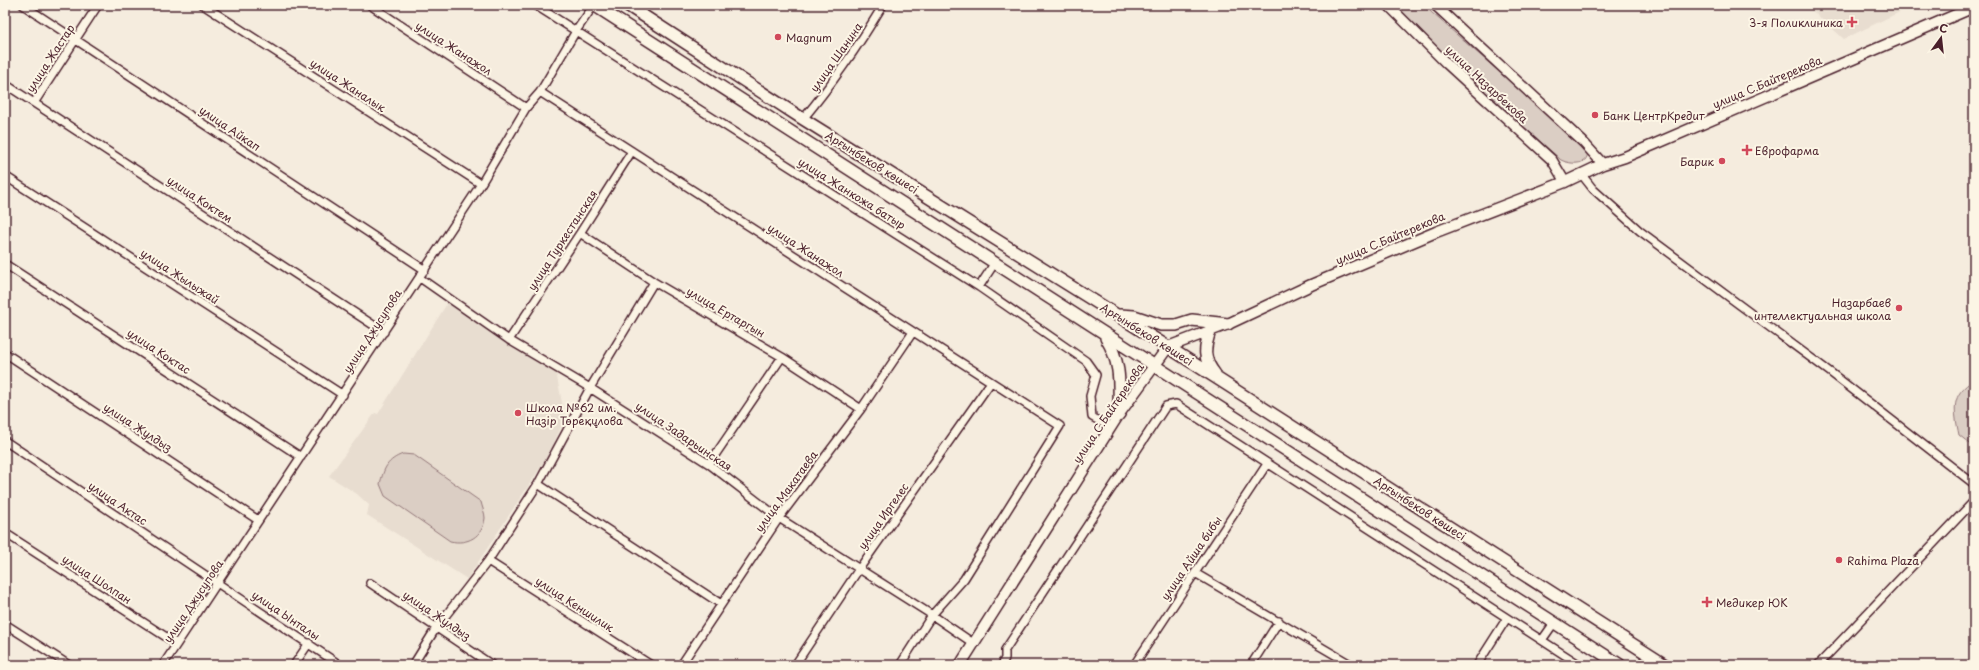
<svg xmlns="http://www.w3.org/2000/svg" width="1979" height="670" viewBox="0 0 1979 670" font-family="'Playpen Sans',sans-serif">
  <rect width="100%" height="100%" fill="#f5ecde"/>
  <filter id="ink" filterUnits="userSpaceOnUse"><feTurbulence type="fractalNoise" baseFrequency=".025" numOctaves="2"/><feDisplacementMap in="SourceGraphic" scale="8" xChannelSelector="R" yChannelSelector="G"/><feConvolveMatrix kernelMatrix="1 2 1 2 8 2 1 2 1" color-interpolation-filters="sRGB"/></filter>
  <g filter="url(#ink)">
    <!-- built -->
    <path fill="#e8ddd0" d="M1806,5h108l-70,34z
      M448,302l108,70 9,46 -17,38 -81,123 -100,-64 2,-10 -12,-11 -28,-18 46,-63 3,1z"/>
    <!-- green -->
    <path fill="#dbcec4" stroke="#927678" d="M1388,5h35l164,144c4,17 -16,16 -26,11z
      M1974,380v67l-15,-12c-5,-25 -9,-40 15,-55z
      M403,454l11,1 67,47c1,5 4,11 4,16 -2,19 -18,27 -35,23l-65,-45 -5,-12c4,-16 7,-24 23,-30z"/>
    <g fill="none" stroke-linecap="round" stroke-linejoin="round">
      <defs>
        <path id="minor" d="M23,5l402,265
          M203,5l278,179
          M370,5l156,103
          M535,5l444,282 107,74 10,14 -6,21 2,21 18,10
          M5,84l379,248
          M540,92l520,334 -96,153 -32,36 -32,50
          M34,103l64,-98
          M803,119c30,-36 56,-74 80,-114
          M1582,175l11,14 47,42 190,141 144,112
          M5,176l338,219
          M580,233l74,49 128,75 79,52
          M5,264l296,193
          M420,278l89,62 81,48 119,76 70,54 153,97 41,28
          M979,287l15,-23
          M509,340l71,-107 52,-82
          M5,353l253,167
          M5,441l335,224
          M709,464l73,-107
          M538,484l183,120
          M5,533l172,111
          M488,561l163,104
          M1195,573l157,92
          M370,583l122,82
          M5,624l64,41
          M1542,640l12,-17
          M163,665l318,-481 45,-76 14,-16 36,-61 18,-26
          M294,665l15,-22
          M413,665l23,-37 52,-67 50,-77 52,-96 64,-106
          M681,665l98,-147 82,-109 52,-77
          M795,665l64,-96 132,-187
          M1002,665l3,-7v-8l161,-244 10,-2 404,261
          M1134,665l133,-201
          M1251,665l28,-44
          M1477,665l30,-47
          M1818,665l156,-164"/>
        <path id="tertiary" d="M1388,5l58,58 106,97 13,22
          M1435,5l148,137 20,22"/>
        <path id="secondary" d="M960,665l159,-251 49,-67 60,-23 83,-39 125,-53 129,-50 38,-18 22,-7 349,-150"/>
        <path id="primary" d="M594,5l1026,660
          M627,5l176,114 365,228 497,318
          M1120,315l14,1 27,9h15l16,-5 36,4
          M1210,331c-6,18 -7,28 5,43
          M1106,338c16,26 13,47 13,76"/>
      </defs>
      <!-- minor casing -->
      <use href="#minor" stroke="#4a1f2b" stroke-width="10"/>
      <!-- tertiary casing -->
      <use href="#tertiary" stroke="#4a1f2b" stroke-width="12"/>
      <!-- secondary casing -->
      <use href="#secondary" stroke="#4a1f2b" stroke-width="13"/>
      <!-- primary casing -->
      <use href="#primary" stroke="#4a1f2b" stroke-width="14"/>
      <!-- minor -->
      <use href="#minor" stroke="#fcf5e5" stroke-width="7"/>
      <!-- tertiary -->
      <use href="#tertiary" stroke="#fcf5e5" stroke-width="9"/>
      <!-- secondary -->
      <use href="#secondary" stroke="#fcf5e5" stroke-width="10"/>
      <!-- primary -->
      <use href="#primary" stroke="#fcf5e5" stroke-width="11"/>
    </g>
  </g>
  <!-- markers -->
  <g fill="#d1495b" stroke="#fcf5e5" stroke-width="1.5">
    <path d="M1850 16h4v4h4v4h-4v4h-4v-4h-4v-4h4z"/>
    <circle cx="778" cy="37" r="4"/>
    <circle cx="1595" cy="115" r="4"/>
    <path d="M1745 144h4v4h4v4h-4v4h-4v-4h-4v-4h4z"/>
    <circle cx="1722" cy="161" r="4"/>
    <circle cx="1899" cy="308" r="4"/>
    <circle cx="518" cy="413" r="4"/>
    <circle cx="1839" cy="560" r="4"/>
    <path d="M1705 596h4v4h4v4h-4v4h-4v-4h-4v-4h4z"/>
  </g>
  <g text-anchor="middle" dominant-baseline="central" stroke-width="4" stroke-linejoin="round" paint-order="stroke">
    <!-- poi labels -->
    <g font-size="11" fill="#4a1f2b" stroke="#fcf5e5" text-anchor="start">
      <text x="1843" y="22" text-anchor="end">3-я Поликлиника</text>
      <text x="786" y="37">Magnum</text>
      <text x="1603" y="115">Банк ЦентрКредит</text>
      <text x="1755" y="150">Еврофарма</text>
      <text x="1714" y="161" text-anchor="end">Барик</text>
      <text x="1891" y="302" text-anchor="end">Назарбаев<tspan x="1891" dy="13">интеллектуальная школа</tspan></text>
      <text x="526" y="407">Школа №62 им.<tspan x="526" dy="13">Назір Төреқұлова</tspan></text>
      <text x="1847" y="560">Rahima Plaza</text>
      <text x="1716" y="602">Медикер ЮK</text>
    </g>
    <!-- street labels -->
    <g font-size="11" fill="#4a1f2b" stroke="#fcf5e5">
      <text transform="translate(454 48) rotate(33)">улица Жанажол</text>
      <text transform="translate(836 57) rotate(-55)">улица Шанина</text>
      <text transform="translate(50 58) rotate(-57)">улица Жастар</text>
      <text transform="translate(1767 82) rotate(-23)">улица С.Байтерекова</text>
      <text transform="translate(1487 84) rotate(43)">улица Назарбекова</text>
      <text transform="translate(348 85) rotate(33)">улица Жаналык</text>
      <text transform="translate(230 128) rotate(34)">улица Айкап</text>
      <text transform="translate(872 162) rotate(32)">Арғынбеков көшесі</text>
      <text transform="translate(852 193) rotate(32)">улица Жанкожа батыр</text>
      <text transform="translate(200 199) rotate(33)">улица Коктем</text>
      <text transform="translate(1390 238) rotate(-23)">улица С.Байтерекова</text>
      <text transform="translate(562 240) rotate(-57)">улица Туркестанская</text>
      <text transform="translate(806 250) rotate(33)">улица Жанажол</text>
      <text transform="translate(180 276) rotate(33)">улица Жылыжай</text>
      <text transform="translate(726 312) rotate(30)">улица Ертаргын</text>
      <text transform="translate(372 331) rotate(-57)">улица Джусупова</text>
      <text transform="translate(1147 334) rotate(32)">Арғынбеков көшесі</text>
      <text transform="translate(159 351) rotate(33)">улица Коктас</text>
      <text transform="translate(1108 413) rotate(-56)">улица С.Байтерекова</text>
      <text transform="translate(138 427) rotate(33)">улица Жулдыз</text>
      <text transform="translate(684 436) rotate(34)">улица Задарьинская</text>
      <text transform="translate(786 491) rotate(-54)">улица Макатаева</text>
      <text transform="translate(118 503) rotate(34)">улица Актас</text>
      <text transform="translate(1420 508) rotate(33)">Арғынбеков көшесі</text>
      <text transform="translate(883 516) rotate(-55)">улица Иргелес</text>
      <text transform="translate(1191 558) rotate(-56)">улица Айша бибы</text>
      <text transform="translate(97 579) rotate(33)">улица Шолпан</text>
      <text transform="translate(193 601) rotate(-56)">улица Джусупова</text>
      <text transform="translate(575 604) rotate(33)">улица Кеншилик</text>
      <text transform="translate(286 615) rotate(34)">улица Ынталы</text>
      <text transform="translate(437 615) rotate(34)">улица Жулдыз</text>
    </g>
  </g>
  <!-- margin -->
  <rect width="1979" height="670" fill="none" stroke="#fcf5e5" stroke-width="20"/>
  <rect x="10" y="10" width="1959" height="650" fill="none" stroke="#4a1f2b" stroke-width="1.5" filter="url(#ink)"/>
  <!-- north arrow -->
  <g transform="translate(1941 38) rotate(15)" stroke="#fcf5e5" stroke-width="3" paint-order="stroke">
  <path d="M0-3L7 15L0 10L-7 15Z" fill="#4a1f2b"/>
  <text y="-6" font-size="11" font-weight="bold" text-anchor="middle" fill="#4a1f2b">С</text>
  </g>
</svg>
